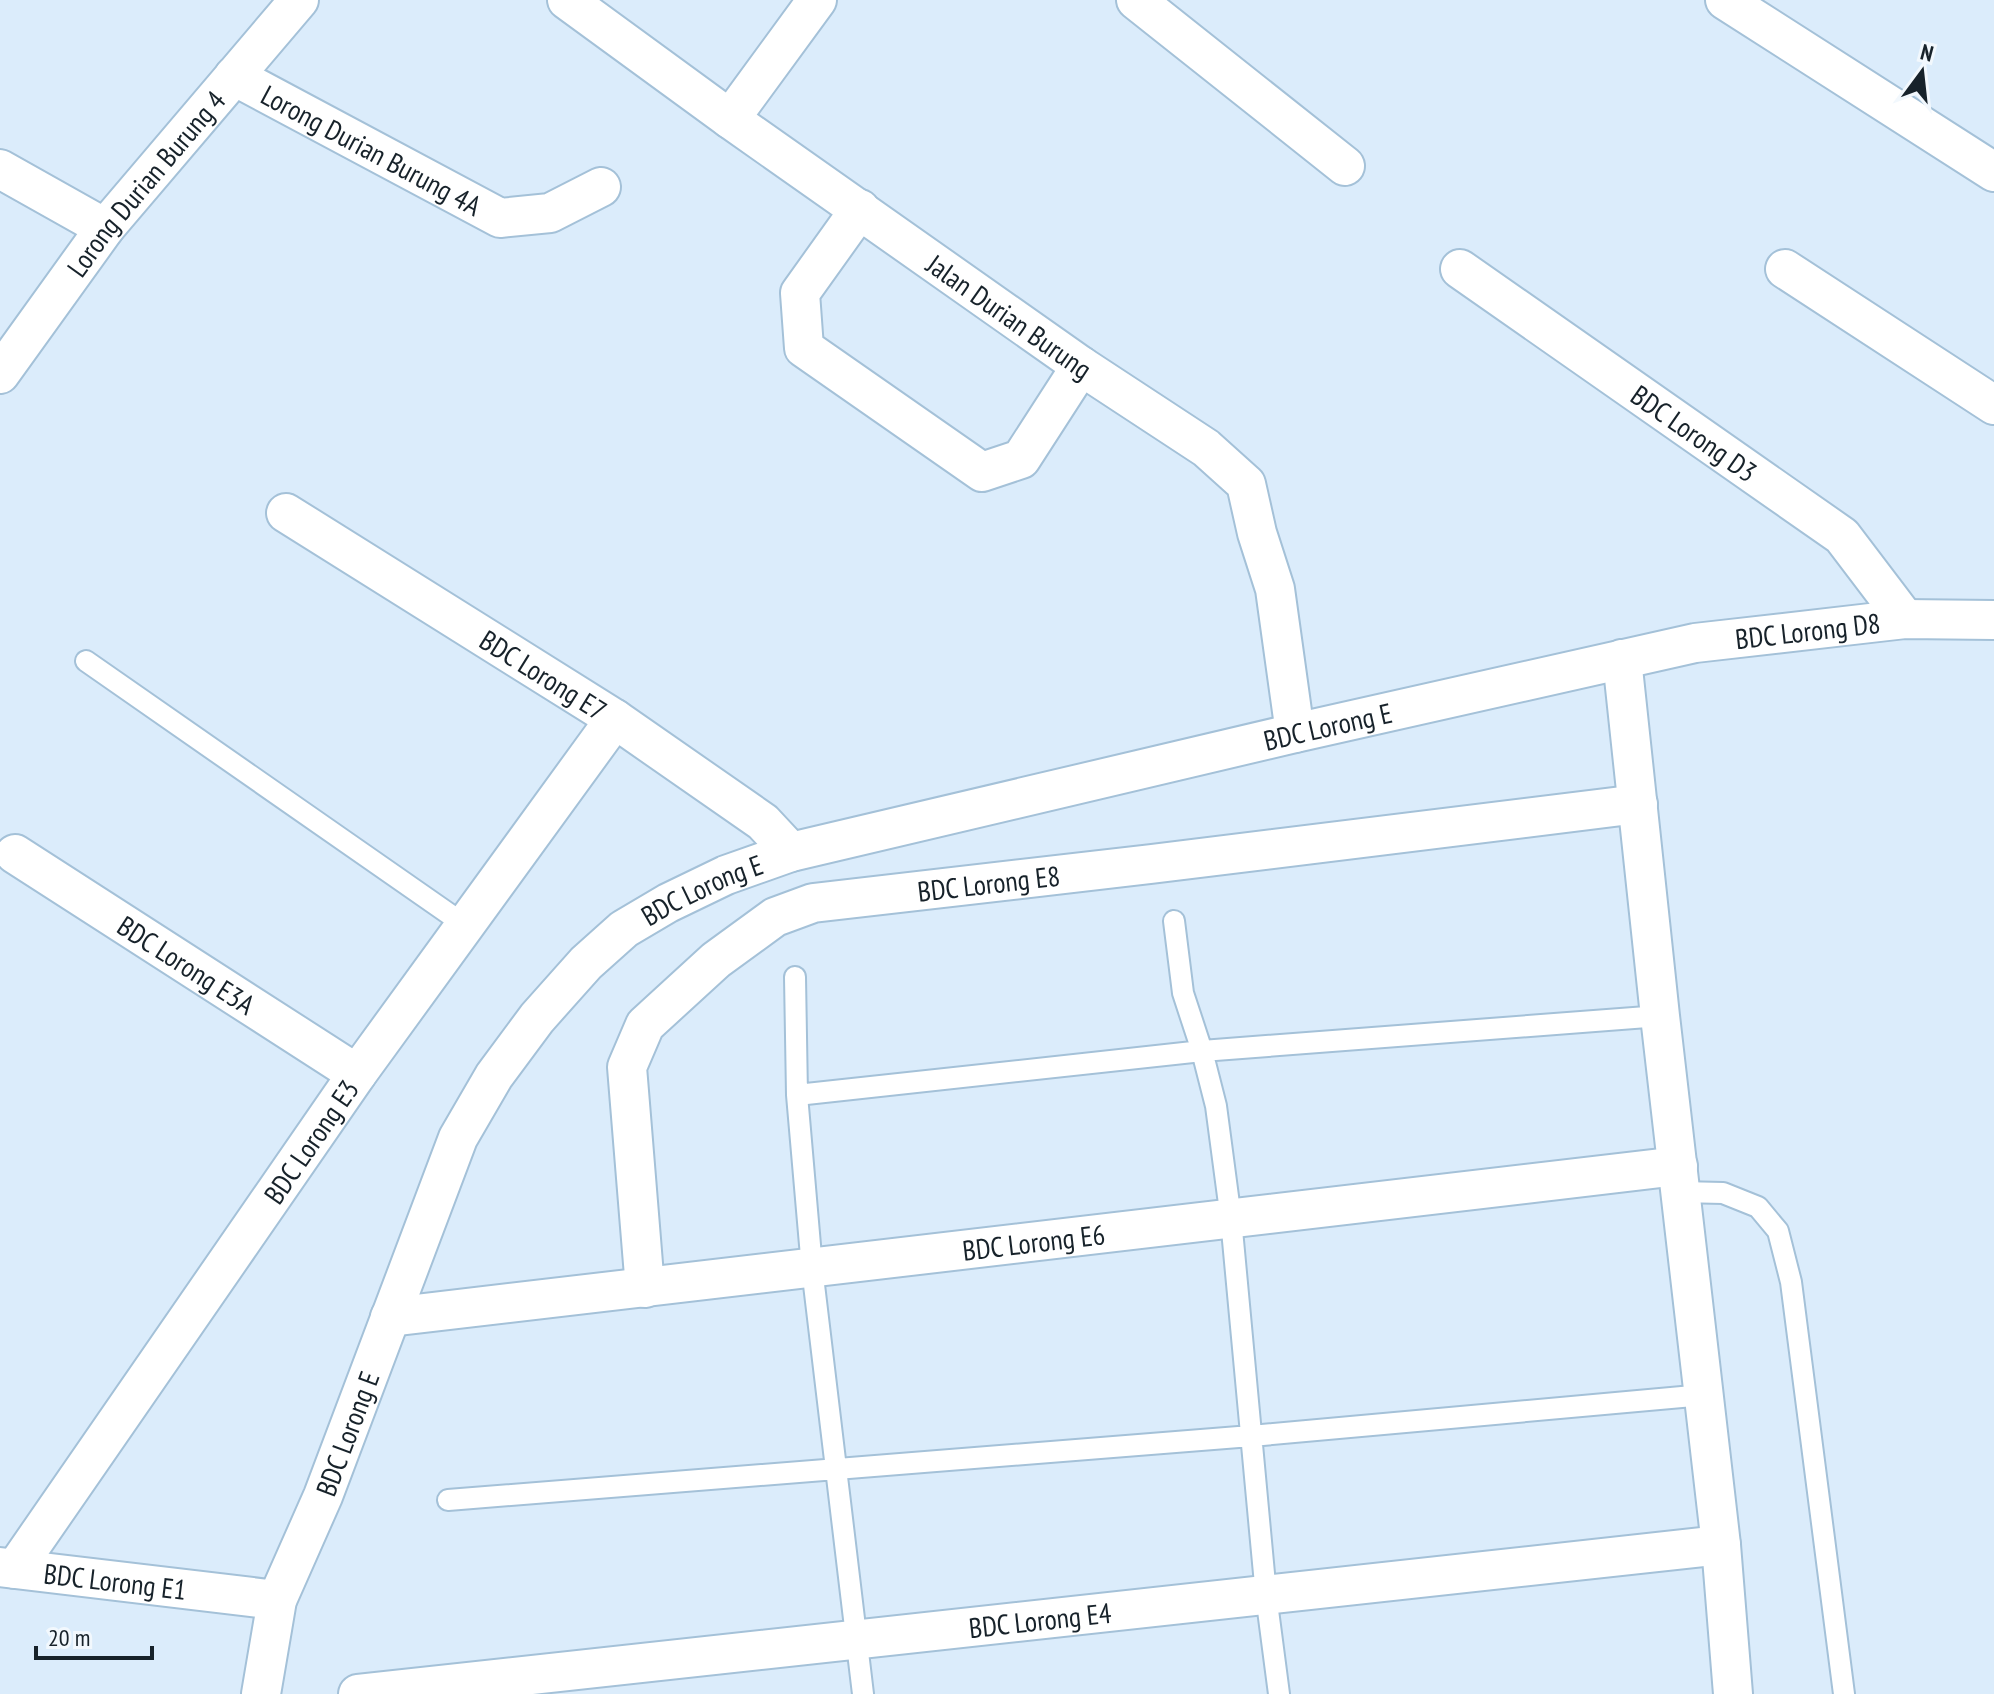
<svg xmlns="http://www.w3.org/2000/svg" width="1994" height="1694" viewBox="0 0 1994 1694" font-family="'PT Sans Narrow',sans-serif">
  <rect width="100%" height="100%" fill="#dbecfb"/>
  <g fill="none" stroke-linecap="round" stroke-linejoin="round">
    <defs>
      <path id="service" d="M86,661l379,264
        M1174,921l9,72 19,58 14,55 15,113 35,376 13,99
        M795,977l2,118 15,173 51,426
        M797,1095l405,-44 458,-35
        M1680,1192l43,1 35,14 20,24 13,51 53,412
        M448,1500l803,-64 453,-41"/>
      <g id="minor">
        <path id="s1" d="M567,0l163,119 351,247 125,82 40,36 11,49 18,56 20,144"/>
        <path d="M1136,0l209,166"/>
        <path d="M1725,0l269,172"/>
        <path id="s2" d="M234,76l266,142 50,-5 51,-26"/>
        <path d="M730,119l87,-119"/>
        <path d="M0,169l105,59"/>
        <path d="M860,209l-60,84 4,55 178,124 39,-13 60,-93"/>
        <path id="s3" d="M1460,269l382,267 63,83"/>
        <path d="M1785,269l209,136"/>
        <path id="s4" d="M0,374l105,-146 194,-228"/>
        <path id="s5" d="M286,513l329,206 148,103 28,30"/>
        <path d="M1622,659l38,357 61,529 12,149"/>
        <path id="s6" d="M15,854l342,220"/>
        <path id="s7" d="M645,1288l-18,-221 18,-42 71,-65 59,-43 38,-14 338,-39 487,-60"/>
        <path id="s8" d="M390,1317l1288,-151"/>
        <path id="s9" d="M0,1567l277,33"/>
        <path id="s10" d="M15,1569l342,-495 258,-355"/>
        <path id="s11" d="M261,1694l16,-94 46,-104 135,-358 36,-62 43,-58 49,-55 38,-34 44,-26 58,-28 65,-23 504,-119 400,-90 210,-24 89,1"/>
        <path id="s12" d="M358,1694l1363,-149"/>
      </g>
    </defs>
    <!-- service casing -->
    <use href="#service" stroke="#a4c1d8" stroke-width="24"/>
    <!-- minor casing -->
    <use href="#minor" stroke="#a4c1d8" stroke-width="42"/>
    <!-- service -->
    <use href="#service" stroke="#fff" stroke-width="20"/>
    <!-- minor -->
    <use href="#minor" stroke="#fff" stroke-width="38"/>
  </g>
  <g text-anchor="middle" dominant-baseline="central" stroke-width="8" stroke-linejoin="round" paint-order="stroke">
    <!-- street labels -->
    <g font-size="28" fill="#17222a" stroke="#f2f8fd">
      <text stroke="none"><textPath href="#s2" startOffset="156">Lorong Durian Burung 4A</textPath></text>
      <text stroke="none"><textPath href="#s4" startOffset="240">Lorong Durian Burung 4</textPath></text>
      <text stroke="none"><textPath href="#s1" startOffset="544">Jalan Durian Burung</textPath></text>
      <text stroke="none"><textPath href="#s3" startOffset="286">BDC Lorong D3</textPath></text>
      <text stroke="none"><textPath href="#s11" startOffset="2086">BDC Lorong D8</textPath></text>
      <text stroke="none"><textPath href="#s5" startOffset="304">BDC Lorong E7</textPath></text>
      <text stroke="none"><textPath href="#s11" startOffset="1596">BDC Lorong E</textPath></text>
      <text stroke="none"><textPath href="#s7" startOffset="654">BDC Lorong E8</textPath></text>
      <text stroke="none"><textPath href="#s11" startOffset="948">BDC Lorong E</textPath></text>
      <text stroke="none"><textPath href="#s6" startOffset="204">BDC Lorong E3A</textPath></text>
      <text stroke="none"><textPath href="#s10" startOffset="520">BDC Lorong E3</textPath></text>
      <text stroke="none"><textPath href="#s8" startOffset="648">BDC Lorong E6</textPath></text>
      <text stroke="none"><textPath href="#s11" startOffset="276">BDC Lorong E</textPath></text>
      <text stroke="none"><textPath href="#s9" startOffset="116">BDC Lorong E1</textPath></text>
      <text stroke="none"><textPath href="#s12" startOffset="686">BDC Lorong E4</textPath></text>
    </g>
  </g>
  <!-- north arrow -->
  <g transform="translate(1922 72) rotate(15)" stroke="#f2f8fd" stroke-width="6" paint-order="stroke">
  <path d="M0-6L14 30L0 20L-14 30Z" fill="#17222a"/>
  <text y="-12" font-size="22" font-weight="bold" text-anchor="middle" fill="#17222a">N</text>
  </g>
  <!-- scale -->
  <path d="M36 1646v12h116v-12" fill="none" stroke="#17222a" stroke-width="4"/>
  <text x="48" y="1646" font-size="24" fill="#17222a" stroke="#f2f8fd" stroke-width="6" paint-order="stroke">20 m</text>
</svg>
